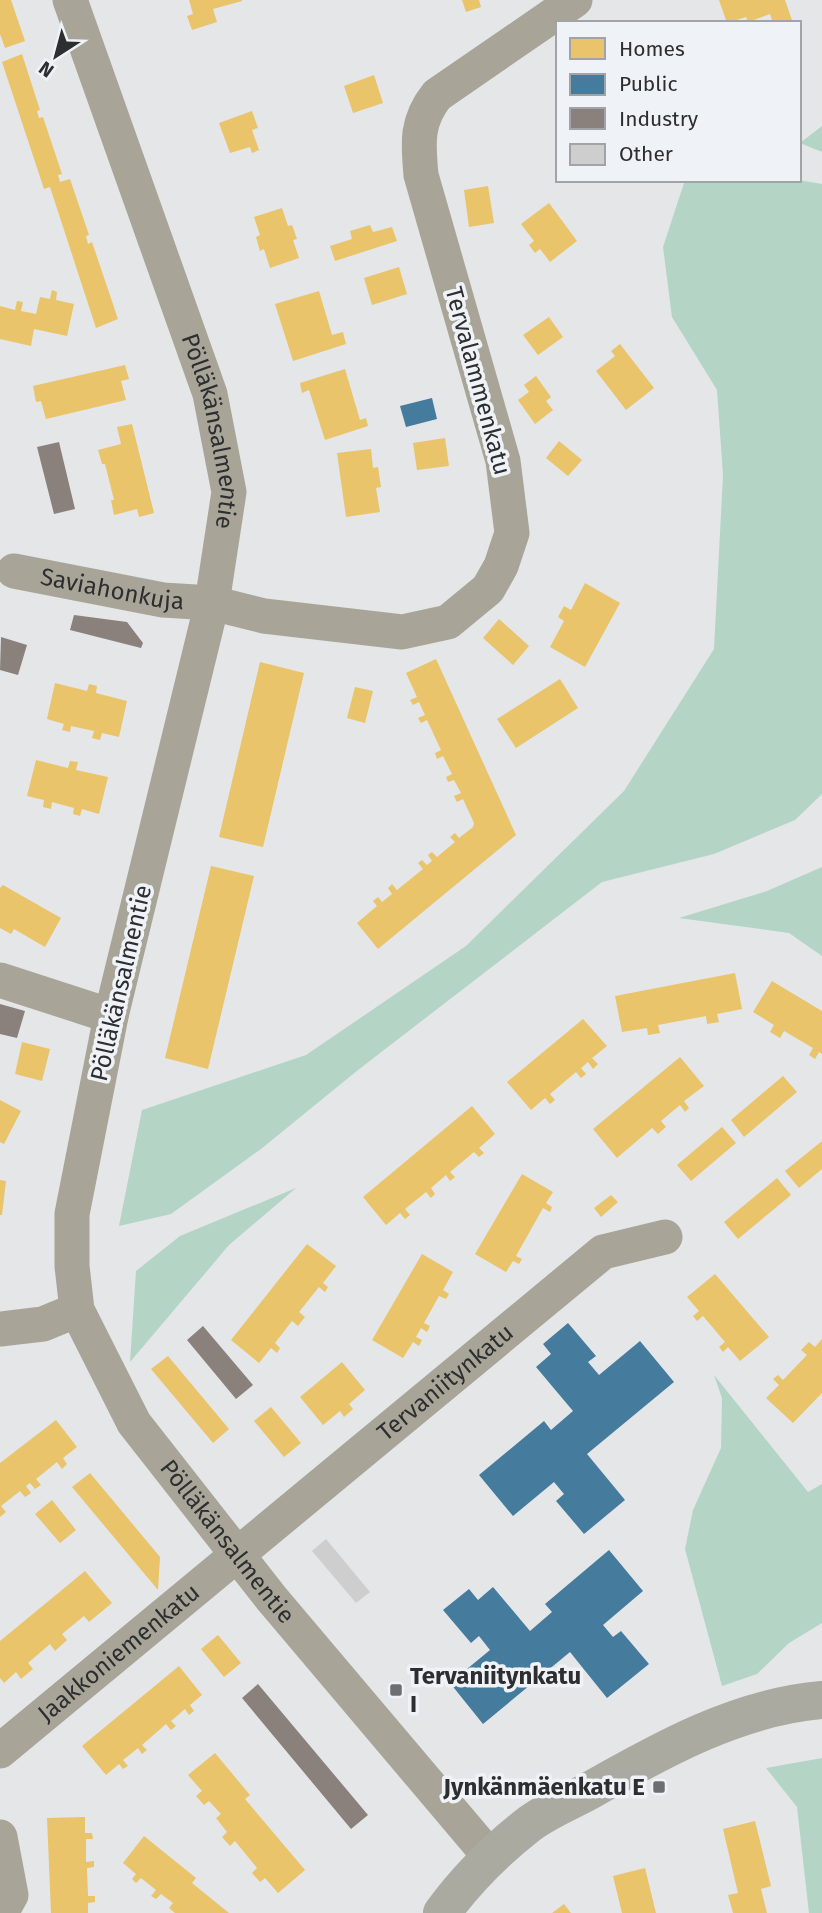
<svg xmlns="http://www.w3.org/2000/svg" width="822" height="1913" viewBox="0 0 822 1913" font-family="'Fira Sans',sans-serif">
  <rect width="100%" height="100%" fill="#e4e6e8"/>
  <!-- green -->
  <path fill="#b4d4c6" d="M822,126v26l-22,-9z
    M685,180h114l23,4v610l-27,26 -81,34 -112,28 -244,188 -97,79 -90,65 -52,12 23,-116 164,-55 160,-109 158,-155 90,-142 9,-174 -6,-85 -45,-73 -9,-70z
    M822,867v89l-33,-23 -110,-15 88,-27z
    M296,1188l-67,57 -99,117 6,-91 44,-35z
    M714,1375l94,117 14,-8v139l-33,20 -32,31 -35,12 -37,-137 8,-39 28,-62 1,-50z
    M822,1758v155h-13l-12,-106 -31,-39z"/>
  <!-- homes -->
  <path fill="#e9c46a" d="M0,0h11l14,41 -20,7 -5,-14z
    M189,0h53v1l-29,8 4,13 -25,8 -5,-14 6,-2z
    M462,0h17l2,7 -15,5z
    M719,0h66l8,23h-20l-3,-9 -22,8 -2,-5 -19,6z
    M22,54l18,56 -3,1 2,7 4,-1 19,57 -4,1 2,7 10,-3 19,56 -3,1 2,8 4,-2 26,77 -22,9 -46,-141 -6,2 -42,-127z
    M374,75l9,28 -30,10 -9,-27z
    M252,111l6,17 -6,2 7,20 -7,3 -2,-6 -20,6 -11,-30z
    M488,186l6,37 -25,4 -5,-37z
    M549,203l28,38 -27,21 -10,-13 -5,4 -6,-8 5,-4 -13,-17z
    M282,208l6,18 4,-1 5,14 -4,1 6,18 -29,10 -6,-19 -4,2 -4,-14 4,-2 -6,-18z
    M370,225l3,7 19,-5 5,14 -62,20 -5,-15 22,-7 -2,-8z
    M399,267l8,27 -35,11 -8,-27z
    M52,290l5,2 -1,8 18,4 -7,32 -33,-7 -3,17 -31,-7v-33l15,4 2,-9 6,1 -2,9 15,3 4,-17 10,2z
    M319,291l13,44 11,-3 3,12 -53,17 -18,-57z
    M549,317l14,20 -25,18 -15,-20z
    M620,344l34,44 -28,22 -30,-39 19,-15 -4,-5z
    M125,365l4,14 -8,2 5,19 -80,19 -5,-18 -5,1 -3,-16z
    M345,369l15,51 6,-2 2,8 -43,14 -16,-50 -7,3 -2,-10z
    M536,376l15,21 -5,4 7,9 -18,14 -17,-24 11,-8 -5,-7z
    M132,424l22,89 -15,4 -2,-8 -23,6 -3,-15h3l-9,-36h-3l-4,-14 23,-6 -4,-17z
    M445,438l4,28 -32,4 -4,-27z
    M559,441l23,19 -14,16 -22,-18z
    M371,449l2,19 5,-1 3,20 -5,1 4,24 -34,5 -9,-64z
    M585,583l35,20 -35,64 -35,-20 14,-26 -6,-4 6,-11 7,4z
    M499,619l30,27 -16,19 -30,-27z
    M436,659l80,176 -138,114 -21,-26 20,-17 -4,-5 5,-4 4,5 10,-8 -4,-6 4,-4 5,6 26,-21 -5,-6 4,-3 5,5 5,-4 -4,-6 4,-3 5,5 18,-15 -5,-5 5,-4 4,5 14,-11 1,-4 -11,-24 -6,3 -3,-6 7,-3 -7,-13 -6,2 -2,-5 6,-3 -9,-18 -6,3 -2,-6 6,-3 -14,-30 -6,3 -3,-5 7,-3 -6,-13 -6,3 -3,-5 7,-3 -11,-24z
    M260,662l44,11 -41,174 -44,-10z
    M560,679l18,29 -62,40 -19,-29z
    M55,683l32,8 2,-7 8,2 -1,7 31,8 -8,36 -17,-4 -2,7 -8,-2 2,-7 -23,-5 -1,6 -8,-2 2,-6 -17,-5z
    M355,687l18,4 -8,32 -18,-5z
    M36,760l32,8 2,-7 8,1 -2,8 32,7 -9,37 -17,-5 -2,7 -7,-2 1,-6 -22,-6 -1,7 -8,-2 1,-7 -17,-4z
    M211,866l43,10 -46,193 -43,-11z
    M3,885l58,33 -16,29 -31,-18 -3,5 -11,-6v-40z
    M735,973l7,36 -25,5 2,8 -12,2 -1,-8 -48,9 2,8 -12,2 -1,-7 -25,4 -7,-36z
    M772,981l50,30v43l-3,-2 -4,7 -6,-4 4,-7 -29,-17 -4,7 -10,-6 4,-7 -21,-13z
    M583,1019l24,27 -15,12 6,6 -5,5 -5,-7 -7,6 5,6 -5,4 -5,-6 -26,22 5,6 -5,4 -5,-6 -14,12 -24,-28z
    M22,1042l28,7 -8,32 -27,-7z
    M680,1057l24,29 -20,15 5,7 -4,4 -5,-7 -19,16 5,6 -8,7 -6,-6 -35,30 -24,-29z
    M783,1076l14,16 -53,45 -13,-17z
    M0,1100l21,11 -17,33 -4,-2z
    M472,1106l23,28 -16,14 5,5 -5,4 -5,-5 -24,20 5,5 -5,4 -4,-6 -15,13 4,6 -4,4 -5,-6 -21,17 5,6 -5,4 -5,-6 -14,12 -23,-28z
    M722,1127l14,16 -45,38 -14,-16z
    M822,1141v28l-23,19 -14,-17z
    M522,1174l31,18 -7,11 6,4 -2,5 -7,-4 -27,48 6,3 -3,5 -6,-3 -7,11 -31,-18z
    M777,1178l14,17 -53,44 -14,-17z
    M0,1180l6,1 -4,34h-2z
    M611,1195l7,7 -17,15 -7,-9z
    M307,1244l29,22 -13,17 5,4 -3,5 -6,-5 -20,25 6,5 -7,9 -6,-5 -17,22 5,5 -3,5 -6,-5 -12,15 -28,-23z
    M422,1254l31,18 -10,18 6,4 -3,5 -7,-3 -15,27 6,3 -3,6 -6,-4 -5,9 6,3 -3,6 -6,-4 -10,16 -31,-18z
    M715,1274l54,63 -29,24 -12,-14 -5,5 -4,-5 6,-5 -22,-26 -6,5 -4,-5 6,-5 -12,-14z
    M822,1339v54l-29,30 -27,-25 13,-13 -6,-6 5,-4 5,5 24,-25 -6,-5 8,-8 6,5z
    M168,1356l61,73 -16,14 -62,-74z
    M342,1362l23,28 -16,14 4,5 -9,8 -4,-6 -17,14 -23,-28z
    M271,1407l30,36 -17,14 -30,-36z
    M56,1420l21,27 -14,11 4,6 -5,5 -5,-7 -21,17 5,6 -6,4 -5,-6 -4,3 5,7 -6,4 -5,-6 -19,15 5,6 -6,5v-54z
    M90,1473l70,84 -2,33 -86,-103z
    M52,1500l24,30 -16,13 -25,-29z
    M85,1571l27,32 -23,19 -5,-6 -22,18 5,6 -12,11 -5,-7 -22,19 5,6 -12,10 -5,-7 -12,11 -4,-5v-37z
    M218,1635l23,28 -17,14 -23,-28z
    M179,1666l23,29 -12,10 4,6 -5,4 -4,-6 -14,12 5,5 -5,4 -5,-6 -24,21 5,5 -5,4 -4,-6 -15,12 5,6 -5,3 -4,-5 -13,11 -24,-29z
    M215,1753l35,42 -5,4 60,71 -27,23 -13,-15 -5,4 -8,-9 5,-5 -22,-27 -5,5 -8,-9 5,-5 -11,-14 5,-4 -12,-13 -5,4 -8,-9 6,-5 -14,-16z
    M85,1817v16h7l1,6h-7v23l8,-1v6l-7,1 1,28h7v6l-7,1v10h-37l-4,-95z
    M755,1821l16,65 -10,3 6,24h-34l-5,-18 10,-2 -15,-64z
    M144,1836l52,42 -4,5 37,30h-54l-6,-5 4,-5 -12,-9 -5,5 -5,-3 5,-6 -15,-12 -5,5 -4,-4 4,-5 -13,-11z
    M645,1868l11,45h-34l-9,-37z
    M564,1904l7,9h-19z"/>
  <!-- public -->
  <path fill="#457b9d" d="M432,398l5,21 -31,8 -6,-21z
    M568,1323l28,33 -8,6 11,13 41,-34 34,41 -87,72 38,46 -41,34 -28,-33 8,-7 -10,-12 -41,34 -34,-41 65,-54 7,9 22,-19 -37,-44 15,-13 -8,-10z
    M609,1550l34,41 -40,34 10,12 8,-6 28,33 -42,34 -37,-46 -87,72 -33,-41 40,-33 -11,-14 -8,7 -28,-33 26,-21 9,11 15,-13 37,44 22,-19 -7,-8z"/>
  <!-- industry -->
  <path fill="#8a817c" d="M59,442l16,67 -21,5 -17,-67z
    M74,615l53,7 16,21 -2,5 -71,-18z
    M1,637l26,8 -9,30 -18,-5z
    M0,1004l25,7 -8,27 -17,-4z
    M203,1326l50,59 -17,14 -49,-59z
    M258,1684l110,131 -17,14 -109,-131z"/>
  <!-- building -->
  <path fill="#cececf" d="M326,1539l44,53 -14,11 -44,-52z"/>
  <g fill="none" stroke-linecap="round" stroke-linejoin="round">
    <!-- minor -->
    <g stroke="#a8a598" stroke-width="35">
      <path id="s1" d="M70,0l140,394 19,98 -17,111 -101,413 -39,198v52l5,44 57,113 138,176 219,259"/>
      <path id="s2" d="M14,571l149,29 49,3 52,13 138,16 46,-10 40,-33 13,-23 11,-33 -9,-72 -82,-286c-3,-32 -5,-54 16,-80l138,-95"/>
      <path d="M0,980l111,36"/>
      <path d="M0,1329l43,-5 34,-14"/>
      <path id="s3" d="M0,1751l603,-499 62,-15"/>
      <path d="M0,1837l11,58 -10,18"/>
    </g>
    <!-- major -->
    <path stroke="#abaaa0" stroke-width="38" d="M442,1913c24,-33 54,-63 86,-88 18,-14 41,-23 61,-34 72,-41 149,-84 233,-91"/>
  </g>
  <!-- markers -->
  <g fill="#6c6e70" stroke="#eff3f7" stroke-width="2.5">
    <rect x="389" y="1683" width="14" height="14" rx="3.5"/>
    <rect x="652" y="1780" width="14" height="14" rx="3.5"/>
  </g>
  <g text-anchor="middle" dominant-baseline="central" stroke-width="7" stroke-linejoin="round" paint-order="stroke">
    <!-- street labels -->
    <g font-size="24" fill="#2c2e2f" stroke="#eff3f7">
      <text transform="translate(478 381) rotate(75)">Tervalammenkatu</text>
      <text stroke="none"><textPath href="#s1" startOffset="455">Pölläkänsalmentie</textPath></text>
      <text stroke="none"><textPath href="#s2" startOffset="100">Saviahonkuja</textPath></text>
      <text transform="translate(121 983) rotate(-77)">Pölläkänsalmentie</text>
      <text stroke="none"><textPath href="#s3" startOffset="578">Tervaniitynkatu</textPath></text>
      <text stroke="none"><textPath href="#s1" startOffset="1631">Pölläkänsalmentie</textPath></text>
      <text stroke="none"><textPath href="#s3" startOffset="154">Jaakkoniemenkatu</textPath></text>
    </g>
    <!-- poi labels -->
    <g font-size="24" font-weight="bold" fill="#2c2e2f" stroke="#eff3f7" text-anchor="start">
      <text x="410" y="1676">Tervaniitynkatu<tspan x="410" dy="28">I</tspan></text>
      <text x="645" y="1787" text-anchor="end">Jynkänmäenkatu E</text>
    </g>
  </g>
  <!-- legend -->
  <rect x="556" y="21" width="245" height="161" fill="#eff3f7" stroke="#a1a4a7" stroke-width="2"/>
  <rect x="570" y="38" width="35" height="21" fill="#e9c46a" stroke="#a1a4a7" stroke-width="2"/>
  <text x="619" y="56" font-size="21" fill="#2c2e2f">Homes</text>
  <rect x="570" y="74" width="35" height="21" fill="#457b9d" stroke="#a1a4a7" stroke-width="2"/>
  <text x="619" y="91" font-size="21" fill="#2c2e2f">Public</text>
  <rect x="570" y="108" width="35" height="21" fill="#8a817c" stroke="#a1a4a7" stroke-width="2"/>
  <text x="619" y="126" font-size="21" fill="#2c2e2f">Industry</text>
  <rect x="570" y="144" width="35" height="21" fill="#cececf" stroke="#a1a4a7" stroke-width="2"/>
  <text x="619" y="161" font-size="21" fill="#2c2e2f">Other</text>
  <!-- north arrow -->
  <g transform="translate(56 56) rotate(216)" stroke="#eff3f7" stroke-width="5" paint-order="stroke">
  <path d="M0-5L12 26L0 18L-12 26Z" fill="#2c2e2f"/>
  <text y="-10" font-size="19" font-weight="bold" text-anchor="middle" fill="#2c2e2f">N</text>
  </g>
</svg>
